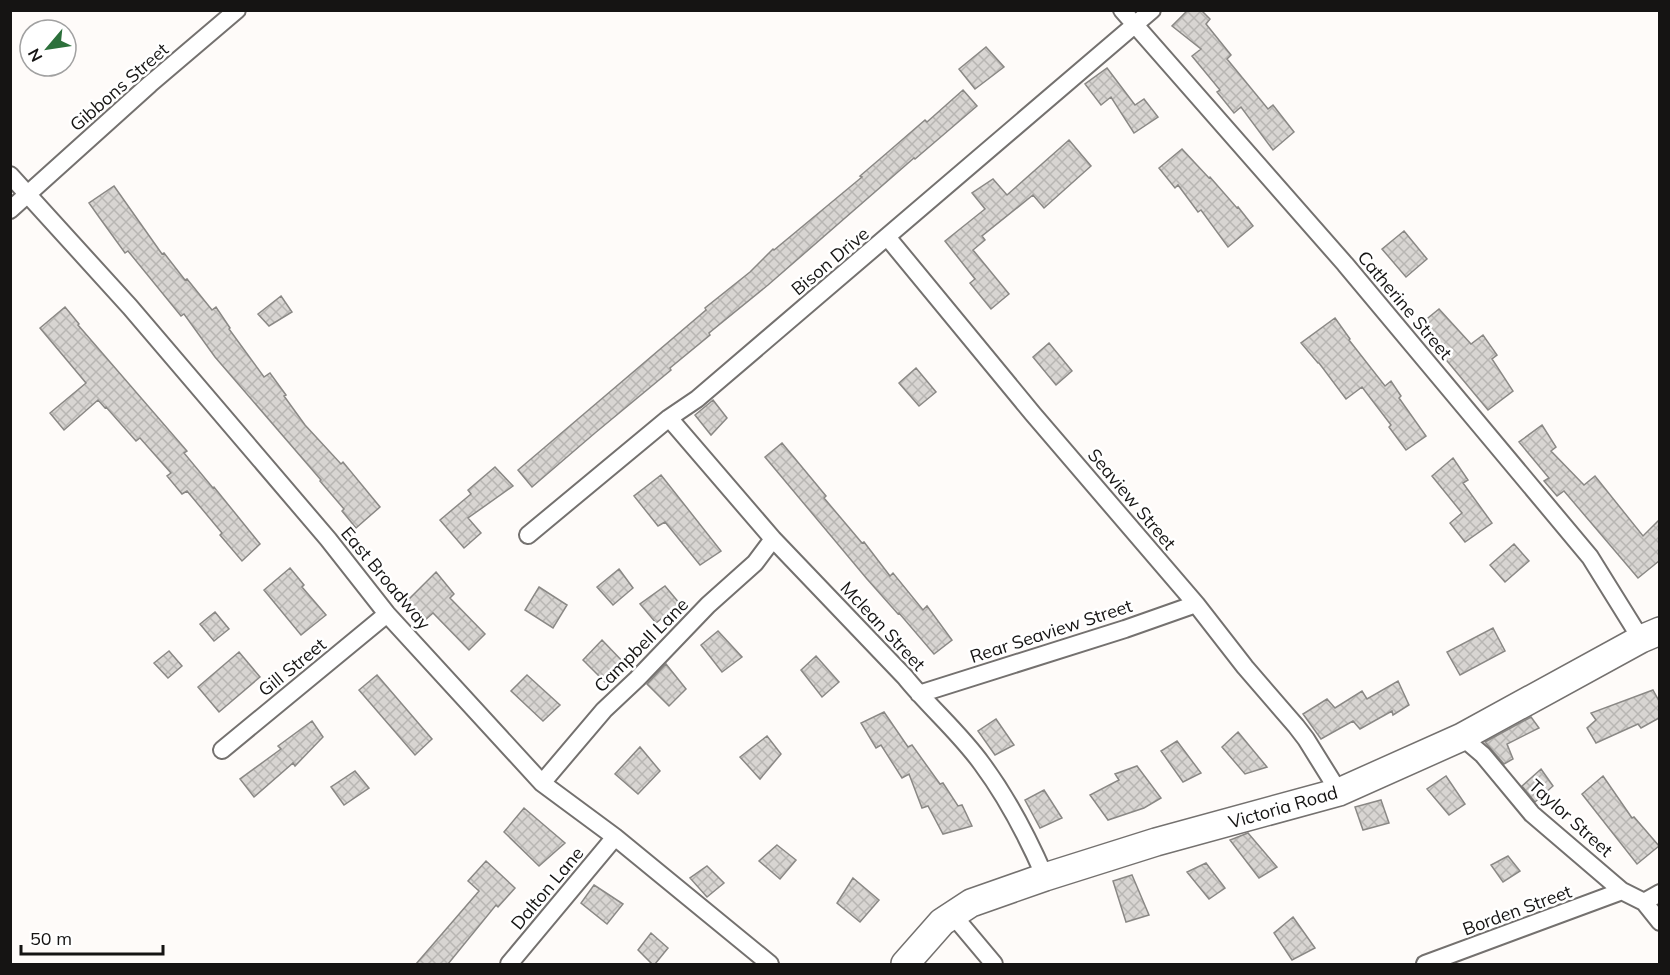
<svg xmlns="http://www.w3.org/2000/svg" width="1670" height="975" viewBox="0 0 1670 975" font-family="Mulish,sans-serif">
  <defs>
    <pattern id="building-cross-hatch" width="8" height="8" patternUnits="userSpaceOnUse" patternTransform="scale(1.5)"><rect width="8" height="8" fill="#d8d5d2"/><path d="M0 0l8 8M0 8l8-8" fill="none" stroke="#b8b6b3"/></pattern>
  </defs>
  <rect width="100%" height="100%" fill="#fefbf9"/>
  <!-- building -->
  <path fill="url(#building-cross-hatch)" stroke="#8a8885" stroke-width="1.5" d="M1188,10h13l9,9 -4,5 25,31 -4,4 41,50 5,-4 21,27 -21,18 -32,-43 -7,6 -17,-21 3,-2 -28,-34 9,-7 -29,-23z
    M986,47l18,20 -29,22 -16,-20z
    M1107,68l28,37 9,-6 14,18 -24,16 -23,-36 -10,8 -16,-21z
    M963,90l14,16 -62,53 -1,-1 -146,127 -59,48 1,2 -40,33 1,2 -76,63 -63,54 -14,-17 188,-160 -1,-2 45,-36 23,-23 1,1 88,-73 -2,-1 28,-24 37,-32 2,2z
    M1069,140l22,26 -47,42 -11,-13 -51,41 3,4 -12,10 36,44 -18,15 -21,-26 5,-4 -30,-38 40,-32 -13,-16 21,-14 14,16z
    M1182,149l27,29 1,-1 27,31 1,-1 15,19 -25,21 -27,-37 -3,2 -20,-27 -3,3 -16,-20z
    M114,186l48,68 2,-1 21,27 2,-1 25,31 4,-3 14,21 -1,1 35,48 6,-4 16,22 -2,1 21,29 36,39 2,-2 37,45 -24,21 -14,-17 2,-2 -24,-28 1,-1 -106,-123 -31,-43 -3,2 -53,-65 -3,2 -26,-36 -10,-14z
    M1404,231l23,28 -21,18 -24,-28z
    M281,296l11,16 -23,14 -11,-12z
    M65,307l14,17 -1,1 109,126 -3,2 29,35 1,-1 46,57 -18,17 -22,-26 2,-2 -35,-42 -5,3 -15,-18 4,-3 -31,-35 -4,3 -30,-34 -1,1 -7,-8 -34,30 -14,-17 36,-30 -46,-55z
    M1439,309l32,35 12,-9 14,20 -5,4 21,32 -25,19 -70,-84z
    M1335,318l15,21 -1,1 36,46 6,-5 10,15 -2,2 27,38 -20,14 -17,-23 2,-2 -29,-38 -16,12 -27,-36h-1l-17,-20z
    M1049,343l23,28 -16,14 -23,-28z
    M916,368l20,24 -17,14 -20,-23z
    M713,400l14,18 -16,17 -16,-20z
    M1542,425l14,22 -5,4 33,34 11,-9 48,60 16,-16v41l-21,17 -74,-87 -7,5 -13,-15 5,-3 -30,-36z
    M782,443l44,53 -2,2 38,45 2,-1 26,34 3,-3 30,37 4,-4 25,34 -18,14 -35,-41 -1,1 -31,-35 -102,-122z
    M1453,458l15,22 -5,3 29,40 -27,19 -15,-19 12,-10 -30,-37z
    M495,467l18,19 -45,32 13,15 -17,15 -24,-28 31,-26 -3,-4z
    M661,475l60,76 -21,14 -35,-43 -7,4 -24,-30z
    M1514,544l15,17 -24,21 -15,-17z
    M290,568l14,17 -2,2 24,28 -25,20 -37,-45z
    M619,569l14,19 -20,17 -16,-18z
    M436,572l18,22 -4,4 35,36 -16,16 -36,-37 -9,8 -17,-20z
    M665,586l15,18 -24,19 -16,-19z
    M539,587l28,18 -14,23 -28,-18z
    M215,612l14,17 -15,12 -14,-17z
    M1493,628l12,23 -45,24 -13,-23z
    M718,631l24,26 -20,15 -21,-27z
    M602,640l23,24 -19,19 -23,-23z
    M169,651l13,15 -14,12 -14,-15z
    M239,652l21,25 -41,35 -21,-25z
    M816,656l23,26 -17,15 -21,-27z
    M666,664l20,25 -17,17 -22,-22z
    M377,675l55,64 -17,16 -56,-65z
    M527,675l33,30 -17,16 -32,-30z
    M1398,681l11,24 -16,10 -1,-4 -32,18 -7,-8 -32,18 -18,-25 24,-15 8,9 27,-17 5,8z
    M1653,690l6,11v17l-18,10 -3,-4 -42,19 -9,-15 9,-8 -5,-7z
    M884,712l24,35 4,-2 28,39 3,-1 15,23 4,-1 10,21 -29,8 -15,-28 -6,2 -13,-34 -7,4 -21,-33 -5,3 -15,-25z
    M1531,717l8,11 -32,16 6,15 -9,5 -19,-22z
    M996,719l18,26 -19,10 -17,-24z
    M312,721l11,16 -28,29 -2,-3 -39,34 -14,-18 41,-30 -3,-3z
    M1238,732l29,35 -22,7 -23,-27z
    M767,736l14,18 -21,25 -20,-22z
    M1177,741l24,32 -18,9 -22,-31z
    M640,747l20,24 -22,23 -23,-20z
    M1137,766l24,32 -17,10 -36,12 -18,-25 29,-15 -4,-6z
    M1541,769l12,17 -18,16 -13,-16z
    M355,771l14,17 -25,17 -13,-18z
    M1446,776l19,28 -16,11 -22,-26z
    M1603,776l29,42 2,-1 25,29 -22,18 -55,-70z
    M1044,790l18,28 -22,10 -15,-28z
    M1381,800l8,23 -26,7 -8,-23z
    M524,808l41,35 -26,23 -35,-34z
    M1248,833l29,34 -18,11 -29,-38z
    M777,845l19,15 -16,19 -21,-18z
    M1508,856l12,15 -17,11 -12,-17z
    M486,861l29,27 -17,19 -2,-2 -48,59h-32l63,-73 -11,-10z
    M1206,863l19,25 -16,11 -22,-27z
    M707,866l17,17 -17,14 -17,-19z
    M1132,875l17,40 -23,7 -13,-41z
    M853,878l26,22 -19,22 -23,-19z
    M594,885l29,19 -16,20 -26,-21z
    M1293,917l22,31 -23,12 -18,-27z
    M651,933l17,15 -13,16h-3l-14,-14z"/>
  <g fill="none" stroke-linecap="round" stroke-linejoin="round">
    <defs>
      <path id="minor" d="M1122,10l223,254 245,293 51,82
        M10,175l120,132 198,232 59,75 155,169 73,54 155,127
        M10,210l140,-126 87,-74
        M888,238l145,176 163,190 49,63 51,59 10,13 33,53
        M669,418l104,121 132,138c24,30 54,55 77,87 26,35 46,74 63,113
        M528,535l141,-117 28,-19 455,-389
        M919,694l206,-65 71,-25
        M1462,737l21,18 49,59 90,77 22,11 16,20
        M222,750l165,-136
        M542,783l62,-73 33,-31 71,-74 47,-42 18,-24
        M1644,902l16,-9
        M952,914l42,50
        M509,964l106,-127
        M1425,964l197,-73"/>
      <path id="primary" d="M905,964l37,-42 29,-19 74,-26 111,-35 183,-50 123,-55 179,-98 19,-8"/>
    </defs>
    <!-- minor casing -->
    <use href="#minor" stroke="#74716f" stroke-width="20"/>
    <!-- primary casing -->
    <use href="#primary" stroke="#74716f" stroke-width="30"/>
    <!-- minor -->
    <use href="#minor" stroke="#fff" stroke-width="16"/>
    <!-- primary -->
    <use href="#primary" stroke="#fff" stroke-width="27"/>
  </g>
  <g text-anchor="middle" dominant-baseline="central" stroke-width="5" stroke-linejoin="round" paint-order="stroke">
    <!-- street labels -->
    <g font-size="18" fill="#151413" stroke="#fff">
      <text transform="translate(119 87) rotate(-41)">Gibbons Street</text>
      <text transform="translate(830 261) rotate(-40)">Bison Drive</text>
      <text transform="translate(1405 305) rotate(50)">Catherine Street</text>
      <text transform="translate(1132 499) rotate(50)">Seaview Street</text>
      <text transform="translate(386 578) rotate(50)">East Broadway</text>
      <text transform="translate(883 626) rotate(47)">Mclean Street</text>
      <text transform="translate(1051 631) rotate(-18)">Rear Seaview Street</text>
      <text transform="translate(641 645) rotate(-45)">Campbell Lane</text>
      <text transform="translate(292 667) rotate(-39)">Gill Street</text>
      <text transform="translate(1283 807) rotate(-16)">Victoria Road</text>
      <text transform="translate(1571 818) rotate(42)">Taylor Street</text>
      <text transform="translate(547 888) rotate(-50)">Dalton Lane</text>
      <text transform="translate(1517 910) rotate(-20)">Borden Street</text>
    </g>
  </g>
  <!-- border -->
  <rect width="1670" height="975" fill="none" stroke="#151413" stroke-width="24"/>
  <!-- north arrow -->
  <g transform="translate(48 48) rotate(241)"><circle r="28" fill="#ffffff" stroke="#a1a1a1" stroke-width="1.5"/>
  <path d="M0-4.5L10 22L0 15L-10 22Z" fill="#2c703b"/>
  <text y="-9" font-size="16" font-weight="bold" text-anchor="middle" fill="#151413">N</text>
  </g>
  <!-- scale -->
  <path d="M21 945v9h142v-9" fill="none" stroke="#151413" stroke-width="3"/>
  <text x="30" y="945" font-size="18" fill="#151413" stroke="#ffffff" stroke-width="4.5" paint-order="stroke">50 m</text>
</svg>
